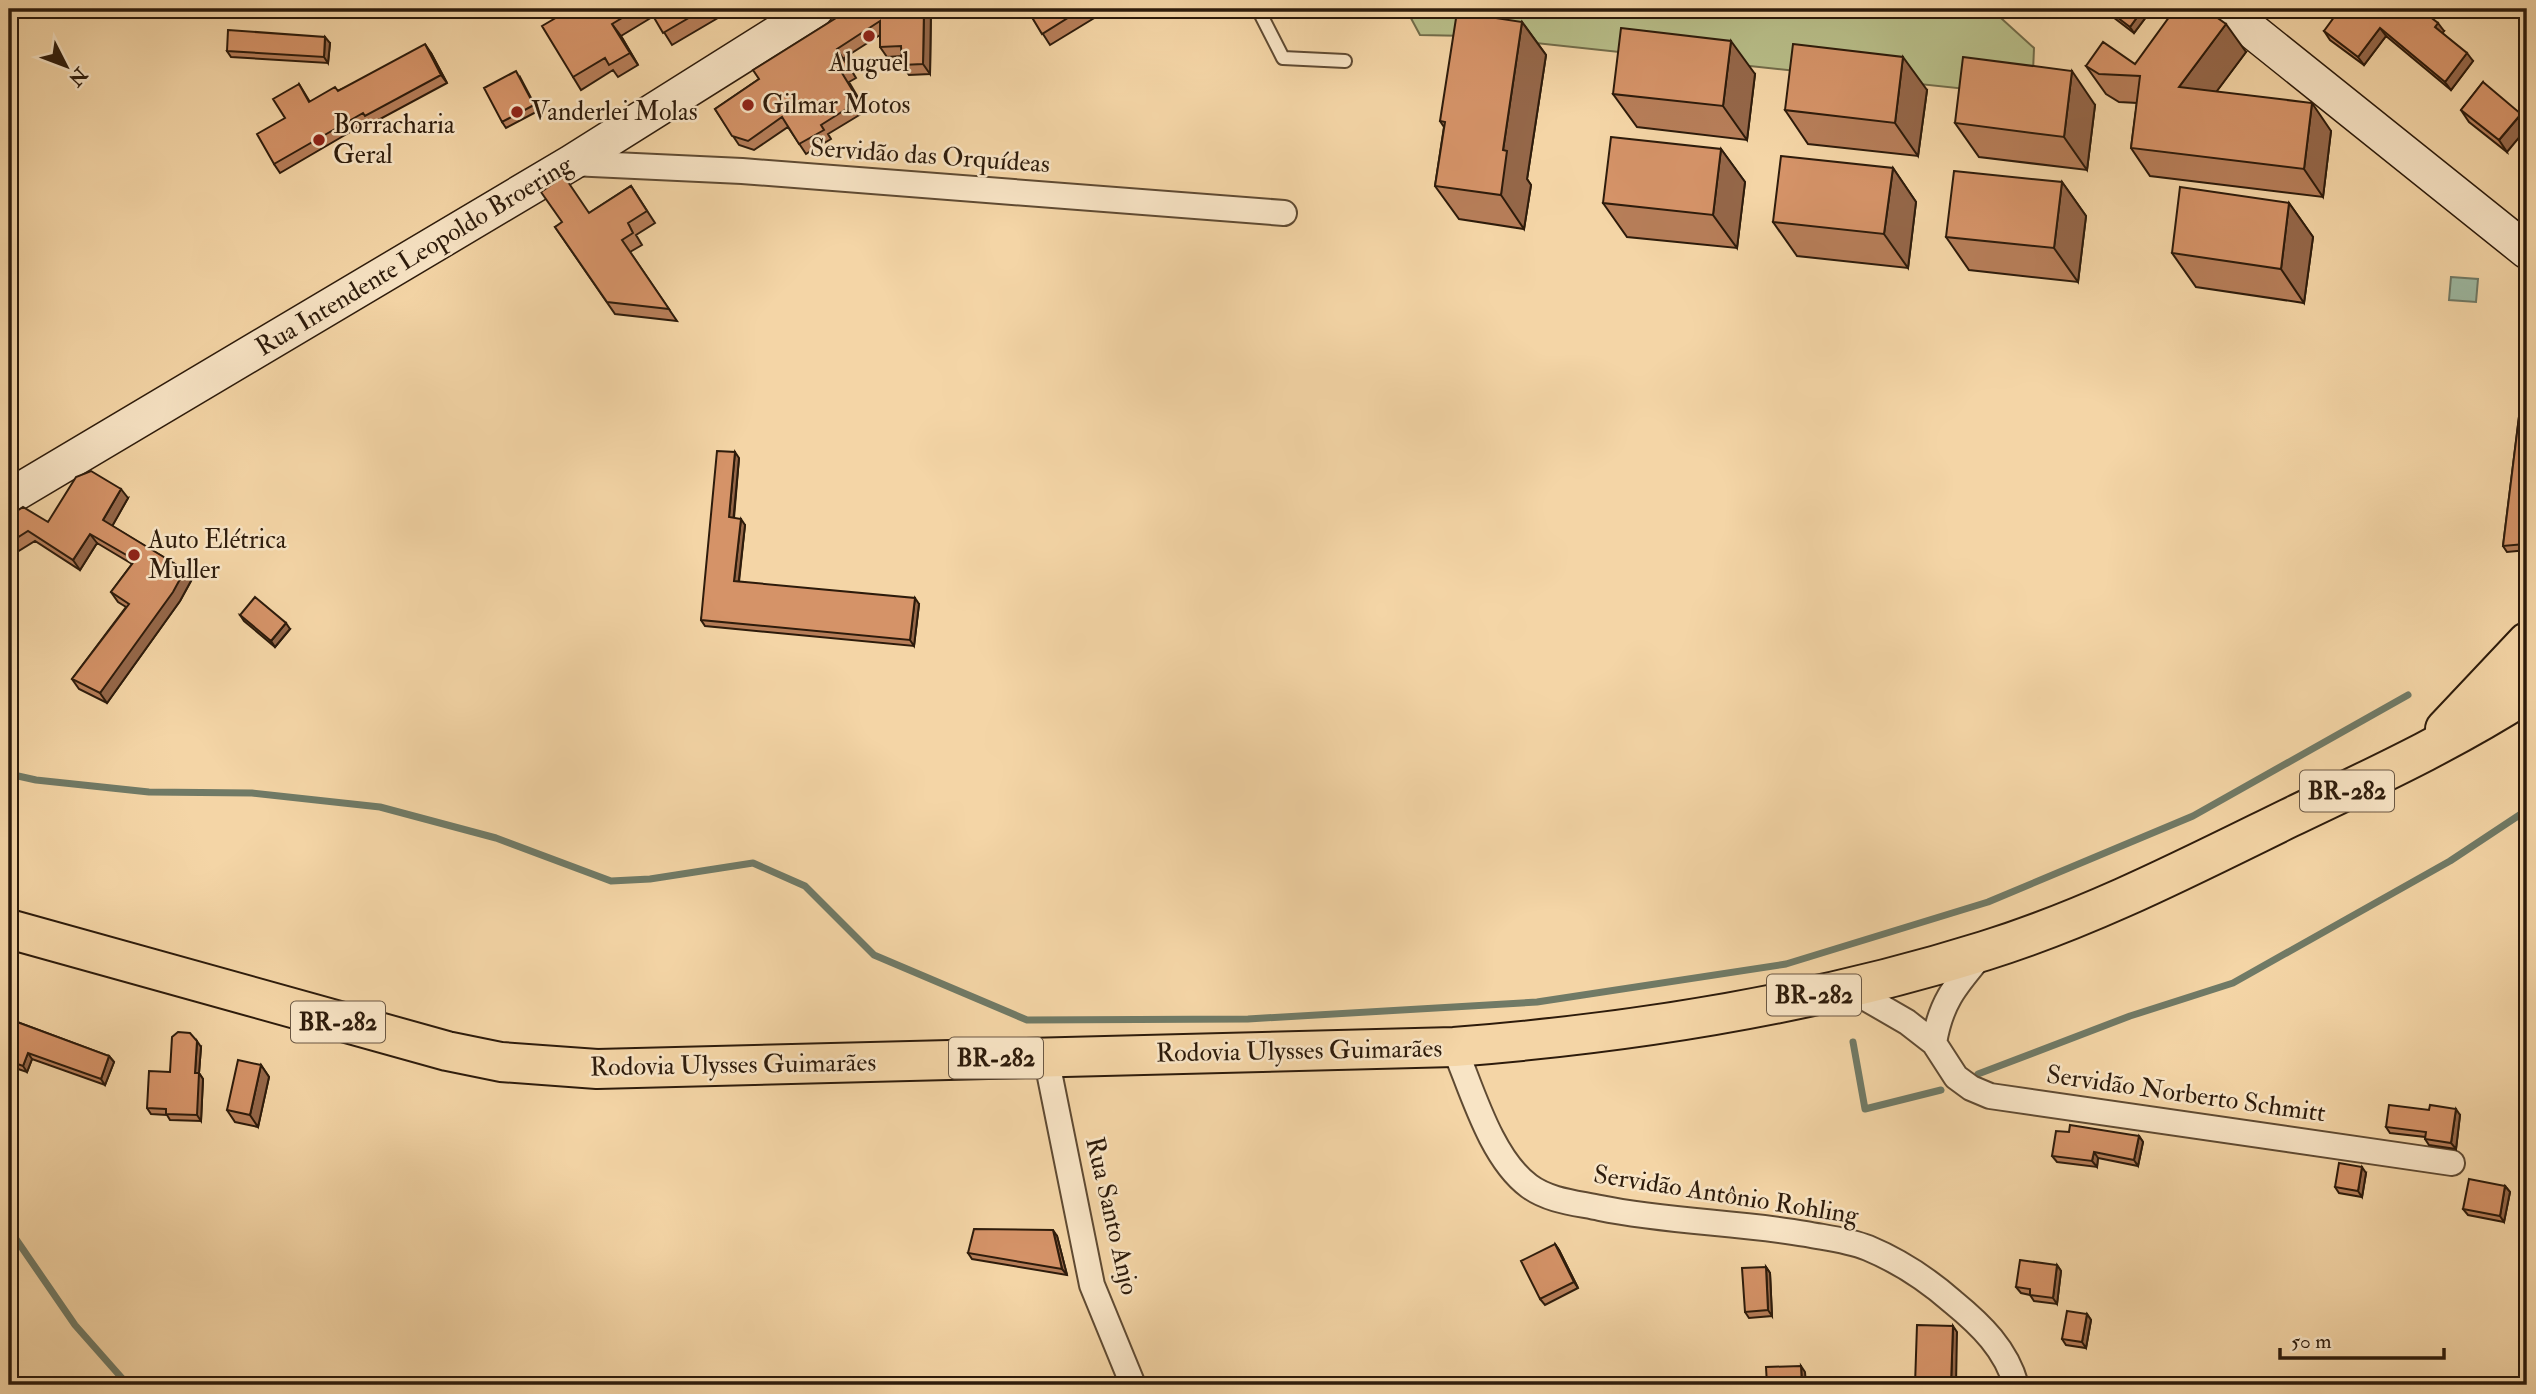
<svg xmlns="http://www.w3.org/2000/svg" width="2536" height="1394" viewBox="0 0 2536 1394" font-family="'IM FELL Double Pica',serif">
  <rect width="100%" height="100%" fill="#f4d5a6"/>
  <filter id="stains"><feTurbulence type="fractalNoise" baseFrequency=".00286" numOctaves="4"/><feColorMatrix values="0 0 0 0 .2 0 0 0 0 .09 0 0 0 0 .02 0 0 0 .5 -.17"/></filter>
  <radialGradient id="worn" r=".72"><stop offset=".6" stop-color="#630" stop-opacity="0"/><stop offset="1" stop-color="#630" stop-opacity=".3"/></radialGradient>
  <!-- green -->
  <path fill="#b8be89" stroke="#726c4a" stroke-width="2" d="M1406,9h585l43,39 -2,48 -563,-60 -49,-1z"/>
  <!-- water -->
  <path fill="#9db9a2" stroke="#707a66" stroke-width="2" d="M2451,277l27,2 -2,23 -27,-2z"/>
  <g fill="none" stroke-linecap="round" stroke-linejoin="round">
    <!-- stream -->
    <path stroke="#707a66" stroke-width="7" d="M9,774l27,6 113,12 103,1 128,14 116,31 115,43 39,-2 103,-16 52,23 69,69 153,65 221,-1 289,-17 249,-38 202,-62 205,-86 215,-121
      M1853,1042l12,67 76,-19
      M1978,1074l152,-58 103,-33 217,-122 77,-51
      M9,1229l66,96 53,60"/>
    <defs>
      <path id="lane" d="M1258,9l25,49 62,3"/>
      <path id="street" d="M571,163l171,8 542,42
        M1848,988l59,34 27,21 22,34 15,11 19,8 462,67
        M1934,1043c7,-42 22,-58 48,-89
        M1454,1047c18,43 37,111 75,139 20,15 48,17 71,22 68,14 138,14 206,26 21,4 42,6 62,14 31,13 60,32 85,54 28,23 53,47 63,83
        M1046,1057l46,228 41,100"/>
      <path id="secondary" d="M2225,9l302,242
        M9,497l562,-334 245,-154"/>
      <path id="highway" d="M2445,729l82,-87
        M9,929l438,122 54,11 96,7 857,-22c179,-14 358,-42 530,-96 106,-33 205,-84 305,-133 81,-39 162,-76 238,-125"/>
    </defs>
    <!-- lane casing -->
    <use href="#lane" stroke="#5f4a32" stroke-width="16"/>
    <!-- street casing -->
    <use href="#street" stroke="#5f4a32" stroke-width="28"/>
    <!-- secondary casing -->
    <use href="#secondary" stroke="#2d1b0b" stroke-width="38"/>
    <!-- highway casing -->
    <use href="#highway" stroke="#2d1b0b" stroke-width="42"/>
    <!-- lane -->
    <use href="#lane" stroke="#f8e4c5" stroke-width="12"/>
    <!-- street -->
    <use href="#street" stroke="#f8e4c5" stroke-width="24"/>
    <!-- secondary -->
    <use href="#secondary" stroke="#f8e4c5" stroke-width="35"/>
    <!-- highway -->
    <use href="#highway" stroke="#f4d5a6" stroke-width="38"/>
  </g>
  <!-- wall -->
  <path fill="#b77e59" stroke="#2d1b0b" stroke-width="2" d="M571,9h148l4,6 -51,30 -18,-29 -33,20 17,29 -20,12 -5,-7 -32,20 -8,-13z
    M844,9h87l-1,65 -21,1 -7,-10v-9l-15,1 -7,-10v-12l-36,23 12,20 -7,4 17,29 -38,23 3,5 -25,15 -18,-27 -34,23 -15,-5 -24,-36 44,-30 85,-66z
    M974,9h13l-8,6z
    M1027,9h82l-59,36z
    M2111,9h41l-18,24 -21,-16 -4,-6z
    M2397,13l47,18 -2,2 31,28 -22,29 -65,-54 -22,29 -34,-25 -6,-9z
    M1522,22l24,33 -19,124 4,6 -7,44 -65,-10 -24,-33 9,-59 -4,-6z
    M330,43l-2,20 -97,-6 -4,-6z
    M2246,52l-30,40 115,39 -8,66 -173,-21 -19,-28 6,-45 -18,-1 -13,-8 -20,-28 49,-2z
    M431,53l16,30 -76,41 -2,-3 -89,52 -6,-9 11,-46 14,-34 11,18z
    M1755,74l-8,66 -110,-13 -24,-33z
    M520,77l18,34 -32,17 -4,-6z
    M2483,82l24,70 -38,-30 -8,-12z
    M1927,90l-9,66 -110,-12 -23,-34z
    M2095,105l-8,65 -108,-13 -24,-34z
    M1721,149l24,33 -8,66 -110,-11 -24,-34z
    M1893,168l23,34 -8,66 -111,-12 -24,-34z
    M2062,182l24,34 -8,66 -109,-12 -23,-33z
    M631,186l24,37 -19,12 6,10 -12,7 47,69 -62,-7 -60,-87 34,-14z
    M2289,203l24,34 -9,66 -108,-16 -24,-34z
    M2527,352v198l-20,2 -4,-6z
    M739,458l-5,60 11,7 -6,57 180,22 -5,42 -209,-20 -4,-6z
    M128,498l-16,28 73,44 7,9 -12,22 -73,102 -28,-14 -7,-10 54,-72 -8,-5 -7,-10 21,-28 -35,-21 -17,27 -45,-29 -26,16v-41l39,6z
    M240,615l50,14 -15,18 -31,-26z
    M9,1019l100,37 5,6 -9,23 -73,-26 -5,13 -18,-6z
    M201,1047l-2,26 4,6 -2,42 -31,-1 -3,-5 -16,-1 -4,-6 23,-36z
    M261,1065l8,12 -11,50 -23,-5 -8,-12z
    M2460,1115l-4,34 -27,-4 -4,-6v-2l-35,-4 -4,-6z
    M2069,1132l70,4 4,6 -5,24 -40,-8 -1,9 -40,-5 -5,-6z
    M2366,1173l-4,24 -23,-4 -4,-6z
    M2505,1186l5,6 -6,30 -36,-7 -5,-6z
    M1057,1236l10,39 -95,-16 -4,-6z
    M1555,1244l4,6 19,38 -33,17 -5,-6z
    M2057,1265l4,6 -4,33 -23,-3 -4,-6 -9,-2 -5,-6z
    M1766,1267l4,6 2,43 -23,2 -4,-6z
    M2087,1314l4,6 -5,28 -20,-3 -4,-6z"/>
  <!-- shaded-wall -->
  <path fill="#956749" stroke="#2d1b0b" stroke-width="2" d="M924,9h7l-1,65 -7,-10z
    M2143,9h9l-18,24 -4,-6z
    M1522,22l24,33 -19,124 4,6 -7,44 -23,-34 2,-45z
    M2438,23l6,8 -4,5 -5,-9z
    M612,24l9,12 17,29 -8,-12z
    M2226,24l20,28 -47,63 -20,-28z
    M2380,28l6,8 -22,29 -6,-8z
    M325,37l5,6 -2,20 -4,-6z
    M1731,41l24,33 -8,66 -24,-34z
    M425,44l6,9 16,30 -6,-8z
    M2467,53l6,8 -22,29 -6,-8z
    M1903,57l24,33 -9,66 -23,-33z
    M2072,71l23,34 -8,65 -23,-33z
    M2312,103l19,28 -8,66 -19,-28z
    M2521,114l6,9v5l-20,24 -8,-12z
    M1721,149l24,33 -8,66 -24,-33z
    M1893,168l23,34 -8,66 -24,-34z
    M2062,182l24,34 -8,66 -24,-34z
    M2289,203l24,34 -9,66 -23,-34z
    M735,452l4,6 -6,65 -4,-6z
    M121,489l7,9 -18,32 -7,-10z
    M741,519l4,6 -7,62 -4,-6z
    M90,534l7,9 -17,27 -7,-10z
    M185,570l7,9 -12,22 -73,102 -7,-10z
    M915,598l4,6 -5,42 -4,-6z
    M286,623l4,6 -15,18 -4,-6z
    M197,1041l4,6 -2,26 4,6 -2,42 -4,-6 -2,-42z
    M28,1053l4,6 -5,13 -4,-6z
    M109,1056l5,6 -9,23 -4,-6z
    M261,1065l8,12 -11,50 -8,-12z
    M2456,1109l4,6 -4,34 -5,-6z
    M2139,1136l4,6 -5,24 -4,-6z
    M2094,1152l4,6 -1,9 -5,-6z
    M2362,1167l4,6 -4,24 -4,-6z
    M2505,1186l5,6 -6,30 -4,-6z
    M1053,1230l4,6 10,39 -5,-6z
    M1555,1244l4,6 19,38 -4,-6z
    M2057,1265l4,6 -4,33 -4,-6z
    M1766,1267l4,6 2,43 -4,-6z
    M2087,1314l4,6 -5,28 -4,-6z
    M1953,1326l4,6 -1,53h-5z
    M1801,1366l4,6 1,13h-4z"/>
  <!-- building -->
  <path fill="#d59368" stroke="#2d1b0b" stroke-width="2" d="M571,9h66l-25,15 18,29 -21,12 -4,-7 -32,19 -31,-51z
    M649,9h55l-41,24z
    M844,9h80l-1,55 -21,1 -1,-19 -21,1v-26l-43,28 12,19 -7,5 17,28 -38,24 3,5 -25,14 -17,-27 -34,24 -16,-5 -17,-27 44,-30 -6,-9 91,-57 -2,-3z
    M1027,9h55l-40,25z
    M2111,9h32l-13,18 -21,-16z
    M2175,9h30l21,15 -47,63 133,16 -8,66 -173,-21 9,-72 -41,-2 -13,-8 17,-24 32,22z
    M2340,9h52l5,4 3,-4h20l18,14 -3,4 32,26 -22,29 -65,-54 -22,29 -34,-26z
    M1457,12l65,10 -19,128 4,1 -6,44 -66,-9 10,-64 -5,-1z
    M1621,28l110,13 -8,65 -110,-12z
    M228,30l97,7 -1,20 -97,-6z
    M425,44l16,31 -76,41 -2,-3 -89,51 -17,-30 28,-16 -12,-19 26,-15 10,18 26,-15 3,4z
    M1793,44l110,13 -8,66 -110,-13z
    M1963,57l109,14 -8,66 -109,-14z
    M516,71l18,34 -32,17 -18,-34z
    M2483,82l38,32 -22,26 -38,-30z
    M1611,137l110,12 -8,66 -110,-12z
    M1781,156l112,12 -9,66 -111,-12z
    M1954,171l108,11 -8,66 -108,-11z
    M564,176l25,37 42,-27 16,25 -19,12 5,10 -11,7 47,69 -62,-7 -52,-75 7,-5 -21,-30z
    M2180,187l109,16 -8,66 -109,-16z
    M2527,352v190l-2,2 -22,2z
    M717,451l18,1 -6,65 12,2 -7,62 181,17 -5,42 -209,-20z
    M91,471l30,18 -18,31 82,50 -12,22 -73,101 -28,-14 57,-75 -18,-12 24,-32 -45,-26 -17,26 -45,-29 -19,12v-27l14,-9 25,15 28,-45z
    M255,597l31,26 -15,18 -31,-26z
    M9,1019l100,37 -8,23 -73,-26 -5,13 -14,-5z
    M178,1032l12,1 7,8 -2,32h4l-2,42 -31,-1v-5l-19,-1 2,-37 21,1 2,-35z
    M238,1060l23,5 -11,50 -23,-5z
    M2389,1105l40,5 1,-5 26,4 -5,34 -26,-4 1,-7 -40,-5z
    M2070,1125l69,11 -5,24 -40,-8 -2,9 -40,-5 4,-25 13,1z
    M2339,1163l23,4 -4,24 -23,-4z
    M2469,1179l36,7 -5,30 -37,-7z
    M974,1229l79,1 9,39 -94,-16z
    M1555,1244l19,38 -34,17 -19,-38z
    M2020,1260l37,5 -4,33 -23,-3v-6l-14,-2z
    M1766,1267l2,43 -23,2 -3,-44z
    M2067,1311l20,3 -5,28 -20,-3z
    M1917,1325l36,1 -2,59h-36z
    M1801,1366l1,19h-35l-1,-18z"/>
  <!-- markers -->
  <g fill="#8f2418" stroke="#f8e4c5" stroke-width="2.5">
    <circle cx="869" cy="36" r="7"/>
    <circle cx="748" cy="105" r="7"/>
    <circle cx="517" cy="112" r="7"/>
    <circle cx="319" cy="140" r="7"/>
    <circle cx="134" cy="555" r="7"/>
  </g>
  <g text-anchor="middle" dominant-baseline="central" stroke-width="5" stroke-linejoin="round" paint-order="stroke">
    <!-- shield labels -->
    <g fill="#f8e4c5" stroke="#6a5743" stroke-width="2">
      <rect x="2300" y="770.5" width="94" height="41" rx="5"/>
      <rect x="1767" y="974.5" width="94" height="41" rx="5"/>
      <rect x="291" y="1001.5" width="94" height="41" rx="5"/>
      <rect x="949" y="1037.5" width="94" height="41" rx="5"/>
    </g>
    <g font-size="24" font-weight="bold" fill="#2d1b0b">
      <text x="2347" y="791">BR-282</text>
      <text x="1814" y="995">BR-282</text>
      <text x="338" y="1022">BR-282</text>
      <text x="996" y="1058">BR-282</text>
    </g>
    <!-- poi labels -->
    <g font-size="26" fill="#2d1b0b" stroke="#f8e4c5" text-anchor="start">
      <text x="869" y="63" text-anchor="middle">Aluguel</text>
      <text x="762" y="105">Gilmar Motos</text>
      <text x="531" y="112">Vanderlei Molas</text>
      <text x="333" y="125">Borracharia<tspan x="333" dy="30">Geral</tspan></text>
      <text x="148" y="540">Auto Elétrica<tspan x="148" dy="30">Muller</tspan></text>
    </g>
    <!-- street labels -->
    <g font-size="26" fill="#2d1b0b" stroke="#f8e4c5">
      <text transform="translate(930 156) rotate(4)">Servidão das Orquídeas</text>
      <text transform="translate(414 256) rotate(-31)">Rua Intendente Leopoldo Broering</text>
      <text transform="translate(1299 1051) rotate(-1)">Rodovia Ulysses Guimarães</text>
      <text transform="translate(733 1065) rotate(-1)">Rodovia Ulysses Guimarães</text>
      <text transform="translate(2186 1094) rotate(8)">Servidão Norberto Schmitt</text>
      <text transform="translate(1726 1195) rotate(9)">Servidão Antônio Rohling</text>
      <text transform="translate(1112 1216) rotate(77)">Rua Santo Anjo</text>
    </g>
  </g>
  <!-- margin -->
  <rect width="2536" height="1394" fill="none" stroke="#f4d5a6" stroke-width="35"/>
  <rect x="10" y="10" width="2515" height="1373" fill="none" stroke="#2d1b0b" stroke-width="3.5"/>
  <rect x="18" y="18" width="2501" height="1359" fill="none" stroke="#2d1b0b" stroke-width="2"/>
  <!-- north arrow -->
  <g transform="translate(66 66) rotate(132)" stroke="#f8e4c5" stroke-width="5" paint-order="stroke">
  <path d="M0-5L12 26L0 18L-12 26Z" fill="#2d1b0b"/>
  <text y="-10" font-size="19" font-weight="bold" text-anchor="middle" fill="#2d1b0b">N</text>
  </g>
  <!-- scale -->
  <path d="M2280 1348v10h164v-10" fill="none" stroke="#2d1b0b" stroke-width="3.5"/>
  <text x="2291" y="1348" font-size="21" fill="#2d1b0b" stroke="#f8e4c5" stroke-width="5" paint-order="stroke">50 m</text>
  <rect width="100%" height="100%" filter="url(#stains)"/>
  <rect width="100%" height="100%" fill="url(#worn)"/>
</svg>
